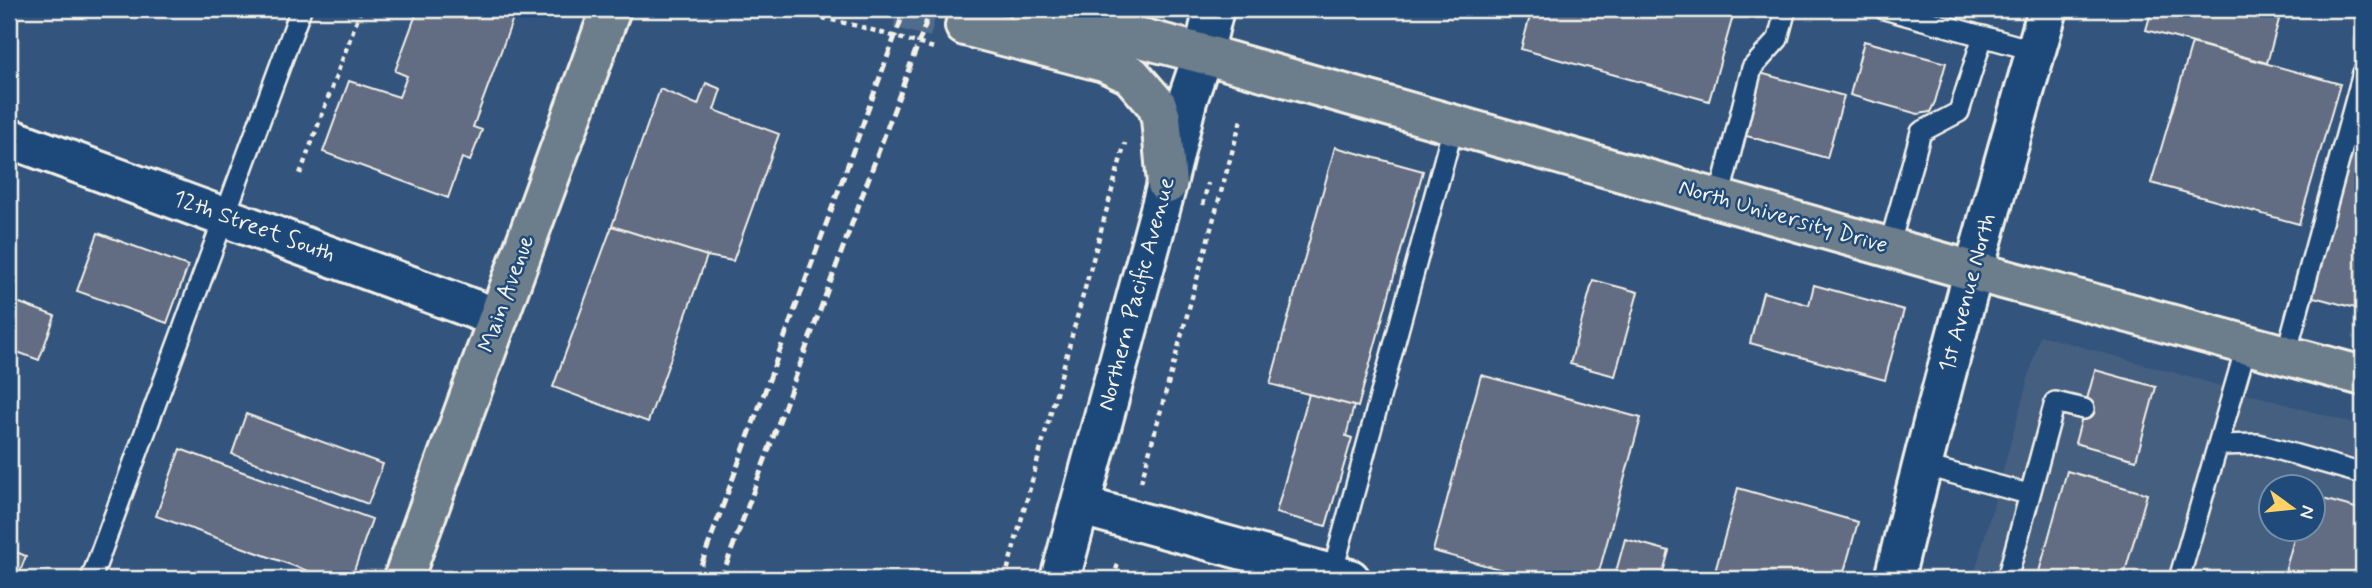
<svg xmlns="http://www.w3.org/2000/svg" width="2372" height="588" viewBox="0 0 2372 588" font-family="Mynerve,sans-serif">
  <rect width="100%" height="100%" fill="#33547c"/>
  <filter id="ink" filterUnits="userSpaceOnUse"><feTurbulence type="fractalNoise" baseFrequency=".0143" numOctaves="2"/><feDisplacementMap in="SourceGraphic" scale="14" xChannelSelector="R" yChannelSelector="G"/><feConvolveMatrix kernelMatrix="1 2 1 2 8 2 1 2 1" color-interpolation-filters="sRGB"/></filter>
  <g filter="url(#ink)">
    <!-- built -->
    <path fill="#455e80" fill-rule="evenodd" d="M2040,335l323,91v153h-390zM2270,486h42v42h-42z"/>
    <!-- building -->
    <path fill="#626c82" stroke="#f4f1e8" stroke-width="2" d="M418,9h108l-3,7 -8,-3 -42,114 9,3 -12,31 -8,-3 -14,40 -125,-46 26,-71 50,16 8,-21 -12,-5z
      M1532,9h203l-26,92 -188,-52z
      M2152,9h100l28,7 -13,47 -121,-33z
      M1864,41l82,22 -11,39 -5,10 -12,2 -68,-19z
      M2192,43l148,41 -41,140 -148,-41z
      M1760,73l84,23 -17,62 -84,-23z
      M706,83l15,6 -7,21 65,24 -46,127 -26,-5 -95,-30 48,-137 38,16z
      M2363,87v223l-57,-15z
      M1335,147l88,24 -65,236 -88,-23z
      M612,226l95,30 -59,166 -95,-35z
      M98,233l90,33 -21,57 -90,-32z
      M1593,280l45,12 -23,84 -45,-12z
      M1814,285l90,25 -19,70 -135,-37 13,-51 46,13z
      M9,299l46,17 -16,44 -30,-11z
      M2095,370l61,17 -20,73 -61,-17z
      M1481,375l160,43 -44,161h-61l-103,-28z
      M1309,394l45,12 -8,30 6,2 -26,88 -50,-13z
      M246,414l137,50 -15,40 -136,-50z
      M180,449l192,70 -21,60h-21l-174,-63z
      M2067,471l80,23 -24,85h-86z
      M1738,488l120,34 -16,57h-129z
      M2312,496l51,14v69h-80l14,-51h15z
      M1625,539l44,12 -8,28h-47z
      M9,549l17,7 -9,23h-8z"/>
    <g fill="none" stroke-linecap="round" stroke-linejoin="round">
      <!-- primary-tunnel -->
      <path stroke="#506c8c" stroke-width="38" stroke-dasharray="38 19" stroke-linecap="butt" d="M898,9l67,17"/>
      <defs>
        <path id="service" d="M1884,9l152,42
          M1719,199l33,-131 26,-29 8,-30
          M1889,247l32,-115 38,-20 24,-76
          M2286,354l77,-281
          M2218,445l40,-1 105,30
          M1922,465l106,29
          M1332,574l122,-450
          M91,579l210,-570
          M2007,579l48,-177 29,7
          M2179,579l68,-235"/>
        <path id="minor" d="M9,138l489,180
          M1081,506l269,73
          M1060,579l107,-395 20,-83 16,-47 11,-45"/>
        <path id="tertiary" d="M1894,579c46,-192 99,-381 154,-570"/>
        <path id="primary" d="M1029,9l174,45 770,217 390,105
          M965,26l139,36 27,13 26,30 4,13 6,66
          M403,579l208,-570"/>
      </defs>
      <!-- service casing -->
      <use href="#service" stroke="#f4f1e8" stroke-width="24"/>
      <!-- minor casing -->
      <use href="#minor" stroke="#f4f1e8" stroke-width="44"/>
      <!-- tertiary casing -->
      <use href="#tertiary" stroke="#f4f1e8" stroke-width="44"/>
      <!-- primary casing -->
      <use href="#primary" stroke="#f4f1e8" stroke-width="44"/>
      <!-- path -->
      <path stroke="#f4f1e8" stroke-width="4.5" stroke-dasharray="5 5" stroke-linecap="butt" d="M783,9l75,17 76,22
        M300,174l61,-165
        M1203,205l5,-22
        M1141,482l101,-366
        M1005,579l120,-436
        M1113,579l5,-15"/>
      <!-- service -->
      <use href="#service" stroke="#1f4a7a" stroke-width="19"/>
      <!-- minor -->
      <use href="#minor" stroke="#1f4a7a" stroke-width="38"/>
      <!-- tertiary -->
      <use href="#tertiary" stroke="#1f4a7a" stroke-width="38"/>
      <!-- primary -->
      <use href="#primary" stroke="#6c7d8b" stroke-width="38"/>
      <!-- rail -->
      <path stroke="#f4f1e8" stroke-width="5" stroke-dasharray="10 5" stroke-linecap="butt" d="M696,579l209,-570
        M721,579l210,-570"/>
    </g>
  </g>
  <g text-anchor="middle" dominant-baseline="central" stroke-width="5" stroke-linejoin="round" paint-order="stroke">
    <!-- street labels -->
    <g font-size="23" fill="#f4f1e8" stroke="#1f4a7a">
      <text transform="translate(1783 217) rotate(16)">North University Drive</text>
      <text transform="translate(254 227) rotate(20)">12th Street South</text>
      <text transform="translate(1968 293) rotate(-75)">1st Avenue North</text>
      <text transform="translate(507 294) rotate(-70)">Main Avenue</text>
      <text transform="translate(1137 294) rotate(-75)">Northern Pacific Avenue</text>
    </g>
  </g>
  <!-- margin -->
  <rect width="2372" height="588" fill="none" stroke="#1f4a7a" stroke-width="35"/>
  <rect x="18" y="18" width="2337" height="553" fill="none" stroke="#f4f1e8" stroke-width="2.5" filter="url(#ink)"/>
  <!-- north arrow -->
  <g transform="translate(2292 508) rotate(105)"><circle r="33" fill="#1f4a7a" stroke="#748da6" stroke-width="2"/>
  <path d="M0-5L12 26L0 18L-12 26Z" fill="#ffd166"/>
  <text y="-10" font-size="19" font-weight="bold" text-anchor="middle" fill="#f4f1e8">N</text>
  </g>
</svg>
